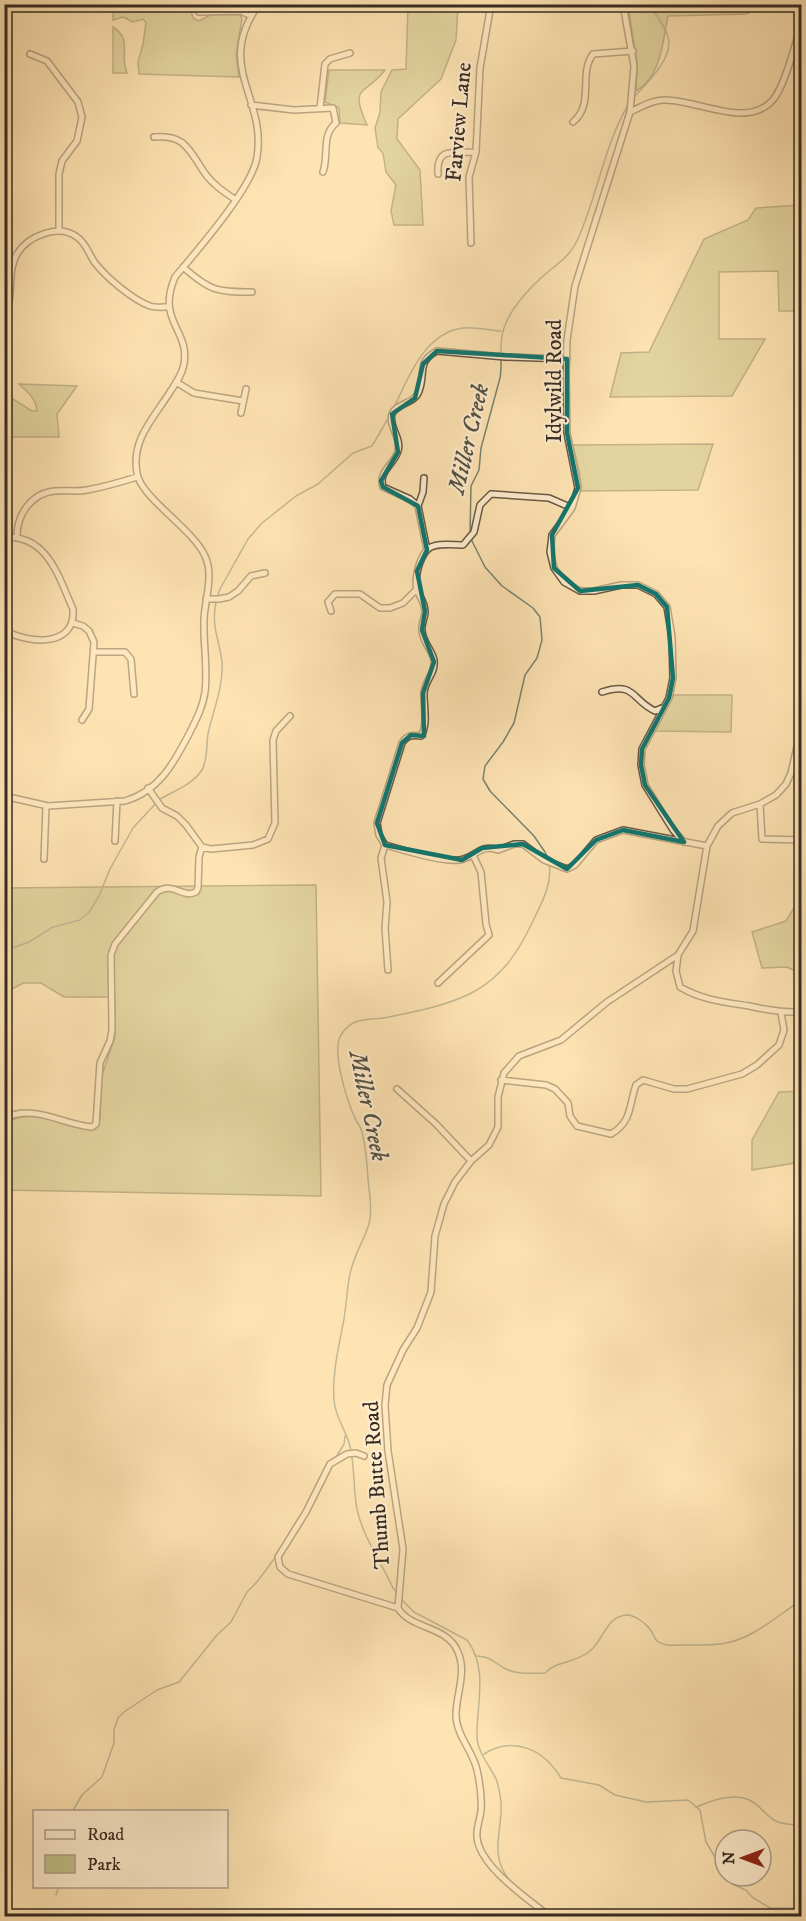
<svg xmlns="http://www.w3.org/2000/svg" width="806" height="1921" viewBox="0 0 806 1921" font-family="'IM FELL DW Pica',serif">
  <rect width="100%" height="100%" fill="#ffe4b3"/>
  <filter id="stains"><feTurbulence type="fractalNoise" baseFrequency=".00333" numOctaves="4"/><feColorMatrix values="0 0 0 0 .2 0 0 0 0 .09 0 0 0 0 .02 0 0 0 .5 -.17"/></filter>
  <radialGradient id="worn" r=".72"><stop offset=".6" stop-color="#630" stop-opacity="0"/><stop offset="1" stop-color="#630" stop-opacity=".3"/></radialGradient>
  <!-- green -->
  <path fill="#c4c38a" stroke="#7e7756" stroke-width="1.5" d="M408,5h50l-2,35 -15,39 -43,40 -1,20 23,31 3,55h-29l-3,-14 5,-26 -10,-13 -3,-19 -5,-5 -3,-20 5,-16 1,-20 11,-22 14,-1z
    M628,5v-1l130,1 -11,9 -79,2c-5,25 -7,61 -32,75l1,-27z
    M191,11l2,7 6,3 13,-7 28,1 2,3 -6,37 3,22 -100,-3 -1,-12 5,-18 3,-21 -3,-4 -10,3 -10,-5 -10,3v-8z
    M113,27c20,13 6,26 14,46h-14z
    M329,70h56c-21,27 -36,14 -18,55l-27,-2 -1,-15 -14,-6z
    M801,205v106h-22l-1,-40 -59,1v67h46l-33,57 -122,1 11,-44 28,-1 55,-113 44,-19 8,-12z
    M19,384l58,2 -20,28 2,23h-54v-43l27,17h5c-1,-12 -9,-19 -18,-27z
    M713,444l-15,46 -117,1 -1,-16 -7,-30z
    M674,695h58l-1,37 -76,-1z
    M316,885l5,311 -316,-6 -1,-65c22,-19 62,-1 87,5l7,-3 2,-8 1,-41 14,-41v-40h-51l-23,-14h-18l-18,10v-105z
    M801,896v78l-14,-7 -25,1 -10,-36 34,-11z
    M801,1091v71l-49,8v-30l27,-48z"/>
  <g fill="none" stroke-linecap="round" stroke-linejoin="round">
    <!-- stream -->
    <path stroke="#778472" stroke-width="1.5" d="M634,97c13,-14 40,-39 34,-60 -3,-11 -12,-22 -19,-33
      M394,407c15,-30 30,-74 69,-79 12,-1 26,2 38,3
      M470,534l1,-48 8,-16 2,-22 19,-70c3,-16 -2,-34 4,-50 7,-20 22,-36 38,-51 17,-15 29,-20 38,-43 18,-42 25,-90 48,-129
      M471,539l14,28 17,19 31,22 7,9 2,23 -5,18 -12,17 -11,48 -11,19 -18,24 -2,13 7,12 44,45 11,16 3,6
      M217,597l3,-8 28,-50 14,-16 34,-27 22,-12 35,-31 19,-7 17,-29
      M160,799c14,-8 32,-14 42,-29 6,-10 4,-25 6,-36 5,-24 16,-48 14,-73 -3,-22 -11,-35 -6,-59
      M4,951l25,-9 24,-15 27,-7 9,-8 10,-16 11,-27 23,-41 24,-26
      M335,1459l9,-15 1,-8
      M308,1502l9,-17
      M397,1593l-4,-5c-11,-24 -31,-53 -36,-79 -4,-20 -2,-42 -7,-63 -4,-16 -15,-29 -16,-46 -2,-28 5,-54 10,-81 2,-13 3,-27 5,-40 3,-21 14,-36 20,-55 4,-13 0,-32 -1,-45 -1,-16 -2,-35 -7,-50 -1,-4 -5,-7 -6,-11 -8,-17 -24,-67 -14,-83 12,-20 30,-14 48,-18 72,-15 110,-23 143,-94 9,-19 21,-39 17,-60
      M401,1599l13,13 53,28c22,29 9,65 10,98 1,15 13,28 19,41 3,7 4,15 5,23 2,29 -13,52 9,79
      M475,1656c19,1 17,6 31,13 12,6 26,4 39,4 11,-12 31,-10 45,-22 14,-11 16,-35 37,-36 8,0 18,8 23,14 3,4 4,9 7,12 8,6 18,4 27,4 14,0 28,1 42,-2 28,-5 52,-28 76,-43
      M484,1754c30,-19 60,-4 77,24l38,7 16,10 31,7 42,-2 12,10 6,32 19,32
      M696,1807c15,-6 35,-14 51,-8 10,3 15,12 23,18 8,8 21,7 32,9
      M72,1812l10,-17 20,-18 12,-34v-13l4,-12 6,-6 33,-22 22,-8 38,-47 14,-13 16,-30 10,-10 20,-27
      M727,1876l7,9 12,5 6,7 18,11h32
      M56,1895l3,-9"/>
    <defs>
      <path id="minor" d="M199,4v8l42,-1 10,5
        M623,4l11,62 -4,46
        M30,54l17,7 31,41 4,15 -5,24 -15,20 -3,13v56
        M251,105l43,5 39,-2 3,15c-15,12 -7,32 -13,49
        M320,108l5,-44 5,-5 20,-6
        M573,122c22,-18 5,-48 20,-68l40,-3
        M154,137c31,-3 35,13 50,35 8,12 20,20 32,28
        M438,174c-2,-29 17,-20 38,-22
        M471,243l-2,-66 7,-25 4,-84 11,-64
        M183,267c27,24 34,25 69,25
        M4,317c11,-20 2,-45 13,-63 11,-18 42,-31 60,-17 10,7 12,18 18,26 12,15 38,37 55,43 6,2 13,1 19,1
        M176,382l18,11 49,8
        M241,413l5,-24
        M424,478l-1,14 -5,14 9,44
        M418,506l-8,-7 -27,-12c-5,-16 11,-22 15,-36 4,-13 -10,-25 -6,-37 4,-11 23,-10 27,-23 7,-18 -3,-29 18,-40l68,6 62,2
        M17,536c0,-21 14,-43 38,-45 10,-1 22,1 32,-1 17,-3 34,-8 50,-13
        M4,537c44,-2 54,39 69,72 3,39 -45,35 -69,21
        M206,599h13l10,-2 9,-6 13,-15 14,-3
        M331,611l-3,-9 7,-8h25l20,14h10l13,-5 14,-14
        M73,623l10,3 6,5 5,11 -5,67 -7,11
        M94,652h31l6,7 3,35
        M602,692c34,-11 29,8 53,19l9,-4
        M148,788l14,20 15,8 9,9 16,22 9,2 42,-4 15,-6 7,-16 -2,-83 3,-9 14,-15
        M4,796l44,10 77,-5c34,-10 49,-38 64,-67 7,-14 14,-27 16,-42 3,-24 -2,-49 -1,-73 1,-20 10,-44 1,-63 -12,-27 -65,-59 -68,-83 -6,-33 16,-54 33,-81 6,-9 12,-17 14,-28 6,-35 -28,-42 -9,-87 21,-25 78,-90 82,-120 10,-59 -43,-91 2,-153
        M760,804l2,35 40,1
        M115,841l2,-40
        M684,842l-11,-12 -28,-45 -4,-20 1,-16 27,-51 4,-20 -1,-41 -5,-30 -11,-13 -18,-9h-17l-27,6h-14l-16,-9 -10,-14 -4,-16 2,-17 20,-27 6,-20 -11,-55 -1,-57 1,-36 8,-54 55,-174c11,-5 22,-12 34,-12 32,-1 82,29 108,1 13,-14 23,-58 30,-78
        M385,845l-6,-10 -2,-12 25,-80c5,-8 10,-8 19,-7 7,-12 3,-28 3,-41 -1,-13 12,-21 10,-35 -2,-10 -12,-19 -12,-30 -1,-6 3,-12 3,-18 0,-9 -5,-15 -8,-22 -3,-11 2,-31 10,-40 7,-8 26,-5 36,-5l11,-13 6,-27 11,-11 58,4 23,10
        M385,845c19,5 55,17 74,15 16,-2 22,-17 39,-10l16,-6h9l21,16 23,9 8,-4 21,-25 27,-10 84,16
        M385,845l-4,13 6,44 -2,26 3,42
        M44,859l2,-53
        M678,956l-2,15 4,16c22,13 44,15 69,19 18,4 34,7 53,6
        M438,983l51,-48 -3,-11 -5,-52 -8,-17
        M501,1080l45,5 9,4 13,14 2,13 7,10 34,8c21,-12 18,-29 25,-49l7,-5 31,9h13l55,-15 15,-9 22,-20 5,-15 -3,-17
        M397,1089l39,35 35,37
        M4,1118c32,-14 56,6 88,9l4,-3 4,-61 10,-22 2,-11 -1,-75 4,-11 42,-52c17,-11 25,7 39,0l2,-4 1,-31 3,-10
        M364,1456l-8,-3 -9,1 -17,10 -24,48 -28,45 2,10 8,7 110,34
        M549,1916c-22,-18 -70,-50 -72,-79 -1,-8 3,-18 4,-26 1,-14 -1,-28 -4,-41 -4,-19 -21,-35 -21,-55 0,-21 11,-42 2,-63 -11,-27 -47,-22 -60,-44l5,-59 -15,-98 -3,-46 2,-20 16,-35 14,-22 14,-36 4,-56 9,-32 11,-22 16,-21 18,-16 9,-18v-30l6,-24 15,-17 42,-16 46,-38 71,-47 15,-24 14,-85 11,-20 14,-13 28,-9 16,-9 10,-11 5,-11 11,-48"/>
    </defs>
    <!-- minor casing -->
    <use href="#minor" stroke="#695947" stroke-width="8"/>
    <!-- minor -->
    <use href="#minor" stroke="#ffedce" stroke-width="5"/>
  </g>
  <!-- marked area -->
  <path d="M0 0H806V1921H0ZM437,351l130,8v74l11,55 -26,47 2,33 26,23 58,-6 18,9 11,13 6,71 -4,20 -27,51 -1,16 4,20 39,57 -61,-12 -27,10 -29,29 -44,-25 -41,4 -20,12 -77,-15 -8,-22 25,-80 9,-8 13,1 -1,-43 11,-31 -12,-32 3,-19 -8,-40 10,-21 -9,-44 -35,-19 -2,-6 17,-29 -6,-38 23,-16 8,-34z" fill="#ffe4b3" fill-opacity=".55" fill-rule="evenodd"/>
  <path fill="none" stroke="#0f766e" stroke-width="4.5" stroke-linejoin="round" d="M437,351l130,8v74l11,55 -26,47 2,33 26,23 58,-6 18,9 11,13 6,71 -4,20 -27,51 -1,16 4,20 39,57 -61,-12 -27,10 -29,29 -44,-25 -41,4 -20,12 -77,-15 -8,-22 25,-80 9,-8 13,1 -1,-43 11,-31 -12,-32 3,-19 -8,-40 10,-21 -9,-44 -35,-19 -2,-6 17,-29 -6,-38 23,-16 8,-34z"/>
  <g text-anchor="middle" dominant-baseline="central" stroke-width="4.5" stroke-linejoin="round" paint-order="stroke">
    <!-- street labels -->
    <g font-size="22" fill="#372b23" stroke="#ffedce">
      <text transform="translate(459 122) rotate(-85)">Farview Lane</text>
      <text transform="translate(554 381) rotate(-90)">Idylwild Road</text>
      <text transform="translate(377 1485) rotate(-94)">Thumb Butte Road</text>
    </g>
    <!-- water labels -->
    <g font-size="24" font-style="italic" fill="#525044" stroke="#ffedce">
      <text transform="translate(469 439) rotate(-77)">Miller Creek</text>
      <text transform="translate(368 1106) rotate(78)">Miller Creek</text>
    </g>
  </g>
  <!-- margin -->
  <rect width="806" height="1921" fill="none" stroke="#ffe4b3" stroke-width="24"/>
  <rect x="6" y="6" width="794" height="1909" fill="none" stroke="#372b23" stroke-width="3"/>
  <rect x="12" y="12" width="782" height="1897" fill="none" stroke="#372b23" stroke-width="1.5"/>
  <!-- legend -->
  <rect x="33" y="1810" width="195" height="78" fill="#ffedce" stroke="#af9f8a" stroke-width="1.5"/>
  <rect x="45" y="1830" width="30" height="9" fill="#ffedce" stroke="#af9f8a" stroke-width="1.5"/>
  <text x="87" y="1840" font-size="18" fill="#372b23">Road</text>
  <rect x="45" y="1855" width="30" height="18" fill="#c4c38a" stroke="#af9f8a" stroke-width="1.5"/>
  <text x="87" y="1870" font-size="18" fill="#372b23">Park</text>
  <!-- north arrow -->
  <g transform="translate(743 1858) rotate(270)"><circle r="28" fill="#ffedce" stroke="#af9f8a" stroke-width="1.5"/>
  <path d="M0-4.5L10 22L0 15L-10 22Z" fill="#8f2418"/>
  <text y="-9" font-size="16" font-weight="bold" text-anchor="middle" fill="#372b23">N</text>
  </g>
  <rect width="100%" height="100%" filter="url(#stains)"/>
  <rect width="100%" height="100%" fill="url(#worn)"/>
</svg>
